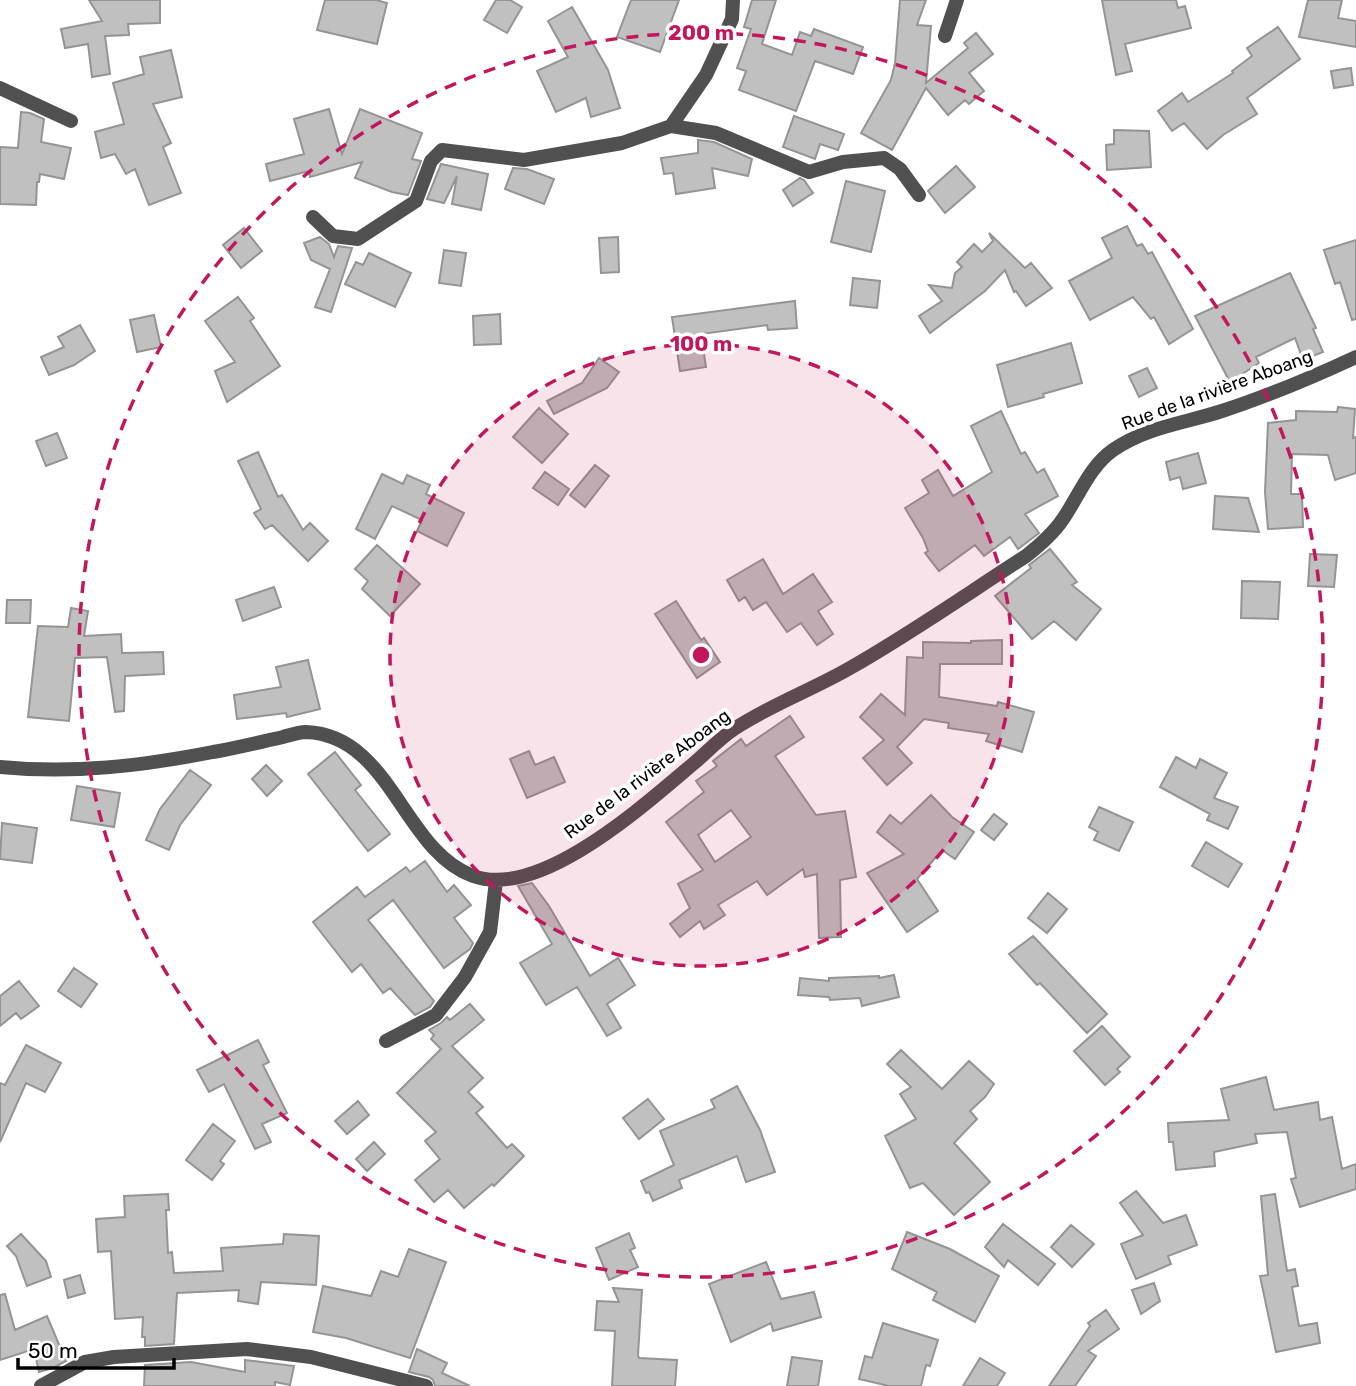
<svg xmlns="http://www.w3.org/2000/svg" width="1356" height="1386" viewBox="0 0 1356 1386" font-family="Rubik,sans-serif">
  <rect width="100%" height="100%" fill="#fff"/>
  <!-- building -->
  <path fill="#c0c0c0" stroke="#949494" stroke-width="2" fill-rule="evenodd" d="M89,0h71v23l-32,1 1,11 -24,1 5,38 -18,3 -4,-33 -23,4 -4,-19 41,-8z
    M325,0h51l11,3 -10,41 -60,-14z
    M496,0h14l12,7 -15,26 -23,-13z
    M631,0h48l-19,52 -43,-15z
    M752,0h24l-14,44 30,11 8,-23 11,4 3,-7 49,18 -10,27 -38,-13 -19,50 -57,-21 7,-19 -9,-3 14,-39 -7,-2z
    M900,0h26l-9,25 14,1 -5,57 42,-35 -4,-5 12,-10 17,21 -24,19 15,18 -15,13 -4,-4 -17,15 -22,-27 -34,62 -31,-17 30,-53 4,-17z
    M1102,0h74l2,8 7,-2 6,22 -66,16 7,27 -16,4z
    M1308,0h34l-4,18 18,3v26l-57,-10z
    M572,7l36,63 12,38 -29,9 -5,-19 -30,14 -19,-41 31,-14 -20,-36z
    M1278,27l22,32 -53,39 10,16 -34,21 -16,14 -23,-26 -12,8 -14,-20 24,-18 6,9 45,-29 -1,-2 20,-15 -5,-8z
    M171,50l11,47 -29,7 18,39 -8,4 18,46 -32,12 -14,-36 -9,5 -11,-20 -14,4 -6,-26 29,-8 -11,-41 31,-9 -4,-17z
    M1351,68l2,17 -19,3 -3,-17z
    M329,109l13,45 18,-45 62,24 -10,26 9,2 -13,34 -16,-3 -37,-14 7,-16 -52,15 -1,-6 -39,10 -4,-17 38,-10 -10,-35z
    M21,112l9,1 14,6 -3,23 30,6 -7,31 -24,-5 -1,8h-2l-1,23 -36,-1v-57l18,1z
    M794,116l50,18 -6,16 -18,-6 -5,15 -32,-12z
    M1114,130l35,1 2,36 -44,3 -1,-25 8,-1z
    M698,140l16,2 38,17 -4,17 -36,-8 3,20 -39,6 -3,-21 -9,1 -3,-16 37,-5z
    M441,164l47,10 -7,36 -29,-6 5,-28 -13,27 -17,-4z
    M956,166l19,21 -30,26 -17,-22z
    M513,168l14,1 27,10 -10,25 -39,-15z
    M800,178l4,2 9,13 -20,13 -10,-16z
    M846,181l39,10 -14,61 -40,-10z
    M1127,226l10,20 5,-2 6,10 4,-2 41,77 -24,15 -15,-27 -3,2 -18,-22 -43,23 -21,-39 43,-23 -10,-20z
    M244,228l18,23 -21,17 -18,-23z
    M989,233l36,35 6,-5 21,25 -26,18 -10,-15 -2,1 -9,-22 -20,21 -55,42 -11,-17 23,-15 -13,-16 23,3 3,-15 7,-6 -5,-5 17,-18 8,8 11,-11z
    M320,237l9,7 5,13 4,-11 14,2 -21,64 -16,-5 15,-38 -19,-9 -7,-17z
    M618,237l1,35 -18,1 -2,-35z
    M1356,240v79l-4,1 -12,-38 -5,2 -11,-34z
    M444,250l22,3 -5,33 -22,-3z
    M369,253l42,20 -16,34 -50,-23 11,-22 7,3z
    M1290,273l26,55 -3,1 10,23 -20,8 -8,-22 -39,19 3,6 -29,19 -35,-66z
    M853,278l27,3 -3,27 -27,-3z
    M238,297l16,21 -4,3 30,45 -53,36 -12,-31 20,-9 -30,-41z
    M795,301l2,27 -29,2 -1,-5 -66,9 5,33 -26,4 -8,-54z
    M500,314l1,30 -27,1 -1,-29z
    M154,315l7,32 -24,5 -7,-32z
    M80,325l15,26 -21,14 -25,10 -8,-18 23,-10 -6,-10z
    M1071,343l11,40 -39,11 1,3 -36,10 -11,-42z
    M599,358l20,14 -12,16 -53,26 -7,-13 35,-18z
    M1147,368l10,20 -18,9 -10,-21z
    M1338,407l17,2 -2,29 3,-1v36l-21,7 -7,-25 -36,-1 -1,40h11l1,33 -35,2 -3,-37 3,-69 28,-3v-9l41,1z
    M539,408l29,26 -26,29 -29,-26z
    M1001,411l20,43 4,-2 12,21 7,-4 14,27 -33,18 14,19 -21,16 -8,-12 -26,19 -9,-11 -36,26 -14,-18 3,-2 -5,-13 -18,-30 24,-15 -7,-13 16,-10 15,26 39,-24 -21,-46z
    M57,433l10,25 -21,8 -10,-25z
    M258,452l20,45 4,-2 21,35 7,-7 18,18 -20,20 -36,-36 -7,4 -11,-16 7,-4 -23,-48z
    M1198,453l8,30 -23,6 -3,-12 -10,3 -4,-18z
    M595,465l14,11 -24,31 -15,-12z
    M545,472l24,17 -11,16 -25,-17z
    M382,474l21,10 4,-9 23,10 -4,9 38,19 -17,33 -30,-15 5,-11 -30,-14 -17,33 -19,-10z
    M1215,496l33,2 11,34 -46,-3z
    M377,545l43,39 -30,32 -28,-27 6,-8 -13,-12z
    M1050,549l27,33 -5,3 29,24 -25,31 -22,-19 -22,18 -37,-43 36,-28 -2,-3z
    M1310,554l27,1 -3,32 -26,-1z
    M763,559l20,35 30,-20 19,28 -14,9 15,23 -16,11 -16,-22 -14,9 -21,-30 -13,8 -8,-13 -6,4 -12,-21z
    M1242,581l38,1 -2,37 -37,-1z
    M274,587l7,20 -38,14 -7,-21z
    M7,600h24l-1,23h-24z
    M676,601l25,39 3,-2 16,24 -23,16 -42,-64z
    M71,608l17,3 -4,25 37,-2 1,19 41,-1 1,22 -39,2 -1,35 -9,1 -8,-55 -32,1 -6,63 -41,-4 10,-91 30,1z
    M1002,640v24h-62l-1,33 58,9 1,-4 36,10 -12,40 -36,-11 3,-7 -41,-6 1,-5 -25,-4 -27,28 15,16 -25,22 -24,-27 21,-18 -24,-23 21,-23 24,21 2,-58 16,1v-16l48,1v-2z
    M308,660l12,49 -33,8 -1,-4 -49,6 -3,-24 47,-8 -5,-20z
    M790,716l14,21 -29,19 41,59 29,-4 11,66 -16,3 1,57 -22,1 -2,-64 -12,3 -2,-8 -36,26 -10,-14 -39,24 7,10 -21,14 -4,-8 -20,16 -10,-13 20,-16 -12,-24 25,-14 -37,-48 38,-30 -8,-11 21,-15 -4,-5 28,-22 5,7zM731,810l20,27 -36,25 -17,-27z
    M529,751l6,14 19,-8 11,25 -38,16 -17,-39z
    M335,752l26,33 -6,5 35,44 -22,17 -60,-77z
    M1176,757l20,11 4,-9 27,14 -13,25 24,9 -10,22 -21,-9 3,-6 -50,-27z
    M266,765l16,16 -15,15 -15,-17z
    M190,770l21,15 -31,40 -11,25 -23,-10 14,-31z
    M77,786l43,7 -6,34 -43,-7z
    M931,795l21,22 22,15 -19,27 -13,-9 -25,29 21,32 -31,21 -40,-59 37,-19 -27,-22 13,-17 11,9z
    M1099,807l34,15 -14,29 -25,-11 4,-8 -9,-5z
    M994,814l13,10 -13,16 -13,-10z
    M2,823l35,5 -5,35 -32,-4z
    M1206,842l36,22 -14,23 -36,-21z
    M425,861l22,31 7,-7 17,20 -17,13 19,25 -3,6 -26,19 -51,-68 -25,20 66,81 -4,6 -15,8 -25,-27 -7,5 -22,-29 -9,8 -39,-50 44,-35 8,10 41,-30 4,5z
    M532,883l17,23 41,70 28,-18 17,27 -28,19 14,24 -14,8 -30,-49 -31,18 -26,-42 32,-19 -34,-58z
    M1048,893l19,16 -20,24 -19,-15z
    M1033,936l74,78 -20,19 -47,-50 -3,2 -28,-31z
    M74,968l23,16 -16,23 -23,-16z
    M894,975l5,22 -37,9 -2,-8 -30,2 -1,-3 -31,-2 2,-17 29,3v-3l50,-2v2z
    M19,981l20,25 -18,13 -5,-6 -16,13v-30z
    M470,1004l14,16 -32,26 31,32 -15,14 15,15 -7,6 31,35 5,-4 12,12 -30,30 -2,-2 -28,24 -16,-18 -14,12 -19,-22 25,-21 -15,-18 11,-9 -39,-39 44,-44 -10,-10 3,-4 -5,-5 12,-7 6,-6 3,3z
    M1102,1026l28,31 -13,12 3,3 -15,13 -31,-34z
    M258,1040l11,22 -6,3 24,48 -25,11 9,18 -16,7 -31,-65 -15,8 -12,-22z
    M26,1045l35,18 -16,29 -19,-9 -26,59v-59l5,2z
    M901,1050l41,39 27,-28 25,23 -9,13 -15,14 7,8 -23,24 36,39 -36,33 -31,-32 -13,5 -25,-52 31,-17 -16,-25 11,-7 -24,-23z
    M1266,1077l8,33 44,-8 2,18 12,-3 10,52 14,-5v25l-56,18 -9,-28 5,-1 -9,-46 -32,2 2,9 -43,9 1,14 -39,4 -3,-28h-4l-1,-19 61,-3 -8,-31z
    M737,1086l23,44 15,42 -29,10 -9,-26 -58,24 3,8 -29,13 -4,-9 -3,1 -5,-12 33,-16 -14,-34 55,-23 -4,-8z
    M648,1099l16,20 -25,20 -16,-21z
    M358,1101l11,14 -22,19 -12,-13z
    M213,1124l22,17 -15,20 4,3 -12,16 -26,-20z
    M374,1142l11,12 -18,17 -11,-12z
    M1136,1191l27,32 23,-8 11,30 -29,11 3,8 -35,15 -15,-35 22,-9 -23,-32z
    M168,1194l1,16h-3l2,43 4,-1 2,21 49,-2 -2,-23 62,-4 1,-10 35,2 -3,49 -55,-3 -3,22 -20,-3 1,-11 -62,3 -3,51 -29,2v-9h-3l1,-20 -28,2 -4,-68 -13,1 -2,-33 29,-2 -1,-21z
    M1275,1194l12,77 8,-2 3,17 -6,1 7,39 18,-3 3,20 -44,9 -16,-76 8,-1 -7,-79z
    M1003,1224l52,40 -17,21 -30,-25 -4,7 -19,-20z
    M1071,1225l23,19 -22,23 -21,-20z
    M907,1232l43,17 49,27 -24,46 -42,-22 4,-8 -45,-23z
    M629,1233l6,15 -5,2 8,17 -29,13 -13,-32z
    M21,1234l25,27 5,16 -24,9 -11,-30 -9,-10z
    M409,1249l37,13 -36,96 -64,-20 -33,-6 10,-46 48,10 10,-25 17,6z
    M766,1262l15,37 33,-7 7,25 -48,14 -2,-8 -40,19 -22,-58z
    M80,1275l5,18 -17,5 -4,-18z
    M1154,1283l6,18 -19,13 -9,-24z
    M613,1288l29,2 -4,65 1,3 38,2 -2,26h-63l3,-55 -20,-1 2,-29 22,1z
    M5,1294l10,36 32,-14 19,45 -13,7 -14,4 -5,-23 -34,11v-65z
    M1106,1310l13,19 -31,22 8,5 -21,30h-26l41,-60 -2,-3z
    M883,1323l55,17 -8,26 -4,-1 -5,21h-32l-30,-7 6,-23 7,2z
    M417,1349l30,14 -5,10 28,13h-35l-2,-6 -4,-3 -20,-5z
    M792,1357l30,4 -4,25h-31z
    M980,1358l25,15 -8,13h-34z
    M245,1360l49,6 -4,19 -15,-3v4h-131l1,-21 46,-3 54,10z"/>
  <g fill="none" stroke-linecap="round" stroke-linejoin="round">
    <!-- street -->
    <path stroke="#505050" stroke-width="14" d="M945,36l12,-36
      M0,88l71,33
      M671,126l45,7 93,39 34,-10 41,-4 16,11 19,26
      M313,217l20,19 25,3 58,-38 15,-40 11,-11 82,10 98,-17 49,-17 35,-51 26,-56 1,-19
      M0,767c74,7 140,-1 213,-15 24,-4 47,-10 70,-15 7,-2 16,-5 23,-5 85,3 97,119 167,144 67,24 171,-71 220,-112 13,-11 26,-25 41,-35 36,-24 78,-39 116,-61 60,-34 117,-74 176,-112 14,-11 27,-22 37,-37 16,-23 26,-52 50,-69 33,-23 72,-27 109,-39 46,-15 91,-34 134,-54
      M386,1041l50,-26 29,-38 25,-45 6,-51
      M41,1386l44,-24 29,-5 133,-8 64,8 115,29"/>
  </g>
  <!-- distance rings -->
  <circle cx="701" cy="655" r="311" fill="#c2185b" fill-opacity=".12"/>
  <g fill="none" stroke="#c2185b" stroke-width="3.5" stroke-dasharray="12 9">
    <circle cx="701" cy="655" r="311"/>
    <circle cx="701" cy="655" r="622"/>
  </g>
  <g text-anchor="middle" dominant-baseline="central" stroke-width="7" stroke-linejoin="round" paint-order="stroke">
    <!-- street labels -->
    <g font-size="18" fill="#000" stroke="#fff">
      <text transform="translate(1217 390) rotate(-20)">Rue de la rivière Aboang</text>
      <text transform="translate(647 774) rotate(-37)">Rue de la rivière Aboang</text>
    </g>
  </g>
  <circle cx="701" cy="655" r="10" fill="#c2185b" stroke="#fff" stroke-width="3.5"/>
  <g font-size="21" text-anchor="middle" font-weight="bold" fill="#c2185b" stroke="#fff" stroke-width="7" stroke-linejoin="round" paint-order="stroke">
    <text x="701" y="40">200 m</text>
    <text x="701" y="351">100 m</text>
  </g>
  <!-- scale -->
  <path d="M18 1358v10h156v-10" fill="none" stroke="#000000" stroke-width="3.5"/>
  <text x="28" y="1358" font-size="21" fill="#000000" stroke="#ffffff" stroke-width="5" paint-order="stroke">50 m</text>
</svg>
